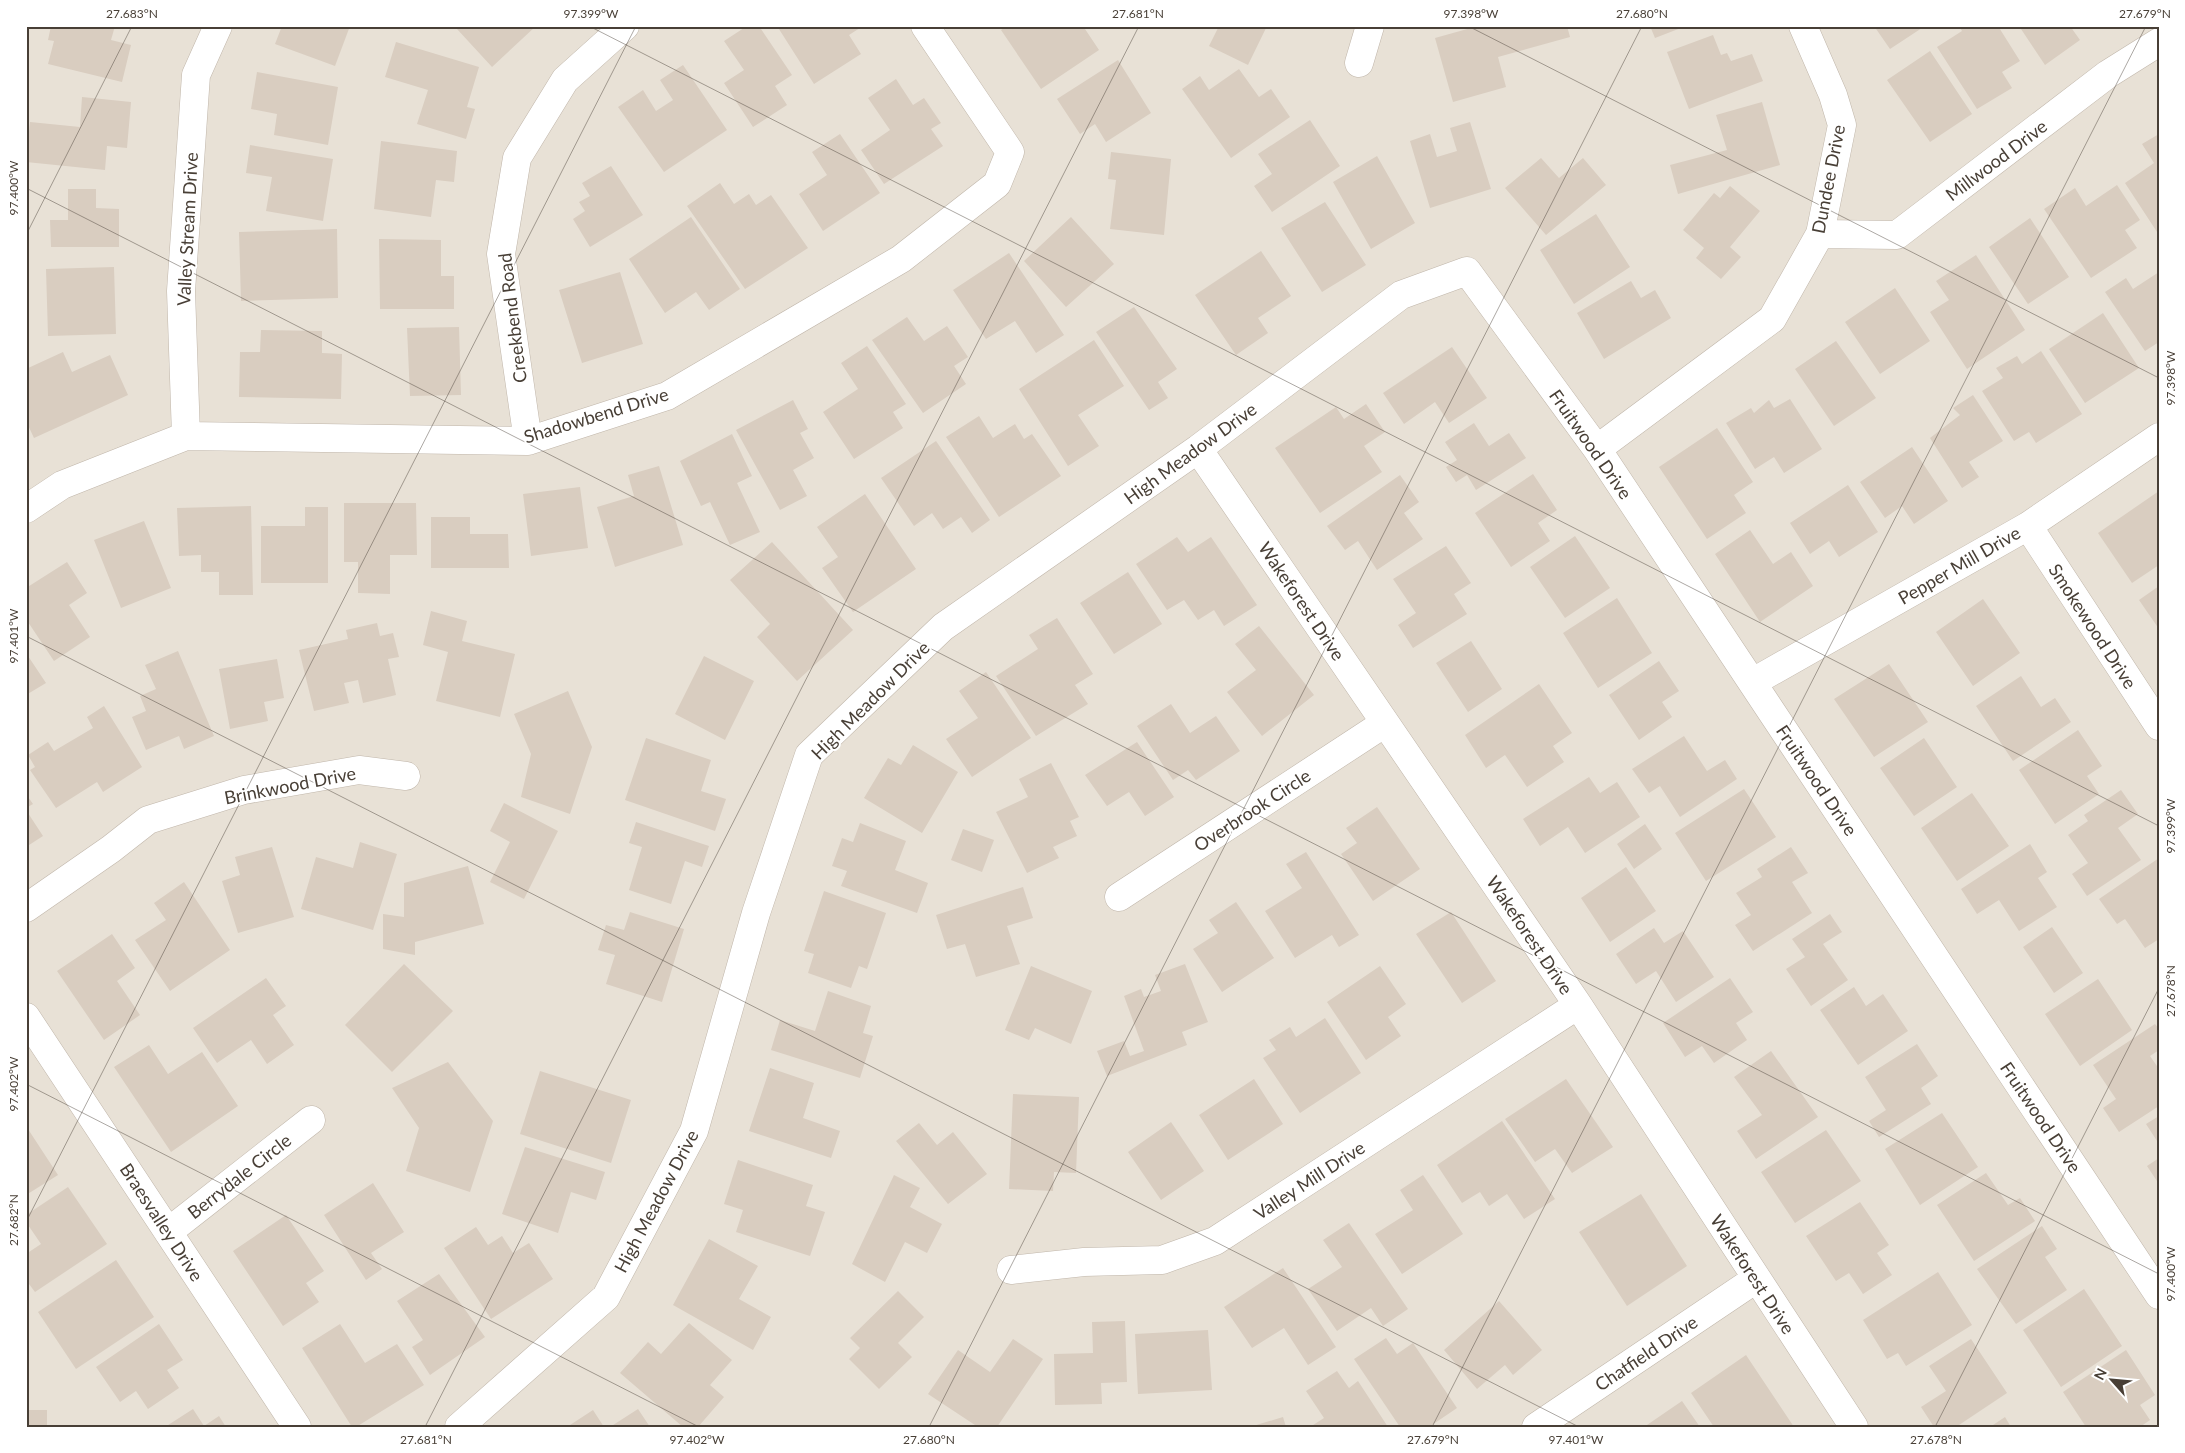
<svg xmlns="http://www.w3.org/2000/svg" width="2185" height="1453" viewBox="0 0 2185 1453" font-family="Lato,sans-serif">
  <rect width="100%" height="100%" fill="#f4efe8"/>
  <!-- residential -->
  <path fill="#e8e1d6" d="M26,26h2133v1401h-2133z"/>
  <!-- building -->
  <path fill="#d9cdc0" d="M51,26h64l-4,14 20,5 -9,37 -74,-18 6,-23 -6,-1z
    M282,26h68l-15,40 -60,-22z
    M460,26h76l-44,41 -35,-38z
    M747,26h12l33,49 -17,11 12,19 -34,22 -29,-44 20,-13 -20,-29z
    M777,26h86l-14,9 12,19 -47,30z
    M1007,26h76l16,24 -58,39 -40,-59z
    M1219,26h48l-19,39 -39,-19z
    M1478,26h89l3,11 -72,20 8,30 -53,15 -18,-64z
    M1650,26h36l-31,12z
    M1874,26h51l-35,23z
    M1959,26h39l22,35 -18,11 10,16 -35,21 -40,-62 25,-16z
    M2019,26h51l10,14 -35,25z
    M1713,35l8,20 6,-2 4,8 21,-7 11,27 -74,28 -22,-57z
    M396,42l83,25 -12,40 8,2 -9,30 -49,-15 11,-34 -43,-13z
    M1930,51l42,63 -42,28 -43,-62z
    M1118,60l33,53 -45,29 -11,-18 -15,10 -23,-35z
    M683,65l44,65 -63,42 -46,-65 25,-17 13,21 17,-11 -13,-20z
    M1239,69l20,28 12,-8 19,28 -59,41 -49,-69 18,-13 9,14z
    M257,72l81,15 -10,58 -54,-10 3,-21 -26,-5z
    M896,79l17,26 11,-7 17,25 -10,6 12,17 -59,38 -23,-34 29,-20 -22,-32z
    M82,97l49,5 -4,46 -20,-2 -2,24 -79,-8 4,-40 50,5z
    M1762,102l18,63 -102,29 -8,-29 57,-15 -11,-35z
    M1310,120l30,46 -68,46 -18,-26 18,-12 -14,-20z
    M1470,122l21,67 -61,19 -20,-67 20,-7 7,23 20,-6 -7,-23z
    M840,134l40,59 -57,38 -24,-37 28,-19 -15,-23z
    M2159,134v101l-34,-52 29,-20 -12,-19z
    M381,141l76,10 -3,31 -18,-2 -5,37 -57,-8z
    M250,145l83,14 -10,62 -57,-10 6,-34 -26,-4z
    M1111,152l60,7 -7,76 -54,-6 6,-49 -8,-1z
    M1377,156l38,67 -44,26 -38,-67z
    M1541,158l18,20 24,-20 23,27 -60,50 -41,-47z
    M611,166l32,49 -53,32 -17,-28 12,-8 -6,-9 11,-6 -8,-13z
    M720,183l14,21 15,-10 7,11 15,-10 37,53 -63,41 -58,-83z
    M2117,185l23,35 -15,10 12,18 -46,30 -47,-69 31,-21 11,18z
    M1730,186l30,25 -30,36 11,10 -20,22 -25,-21 8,-10 -21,-18 31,-37 6,5z
    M68,189h28v19l23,1v38h-68l-1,-27h18z
    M1325,202l41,63 -44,27 -41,-64z
    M1596,214l34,53 -56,37 -34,-54z
    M691,217l49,72 -31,21 -13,-18 -31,21 -36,-54z
    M1071,217l43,47 -48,43 -42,-46z
    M2030,218l39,59 -41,27 -39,-57z
    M337,229l1,69 -97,3 -2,-69z
    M379,239l62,1v36h13v33h-74z
    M1261,251l30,45 -33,22 10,15 -32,22 -41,-60z
    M1009,253l55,82 -28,18 -21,-32 -29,18 -33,-49z
    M1976,255l49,75 -58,39 -37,-57 19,-12 -13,-19z
    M114,267l2,67 -68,2 -2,-67z
    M620,272l23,72 -61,19 -23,-73z
    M2159,272v70l-14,9 -40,-59 21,-14 7,11z
    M1631,281l10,17 14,-8 16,28 -67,41 -27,-46z
    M1895,288l35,53 -50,33 -35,-52z
    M1134,307l43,62 -19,13 10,16 -19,12 -53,-78z
    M2103,313l36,55 -54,35 -36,-54z
    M907,317l17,24 23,-15 21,31 -14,9 12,18 -43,29 -51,-73z
    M459,327l2,68 -51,1 -3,-68z
    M261,330l61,1v22l20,1 -1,45 -102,-2 1,-45h20z
    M1094,340l30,46 -46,29 21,31 -31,20 -49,-77z
    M1836,341l40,57 -42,28 -39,-57z
    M867,346l39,58 -13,8 10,16 -49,31 -31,-47 35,-23 -17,-26z
    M1452,347l35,51 -38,25 -14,-21 -31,22 -21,-31z
    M2041,351l41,63 -46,29 -7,-11 -15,9 -32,-50 21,-13 -7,-10 21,-12 5,8z
    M63,352l9,20 38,-17 18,40 -94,43 -8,-17v-52z
    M1973,395l30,46 -34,21 10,15 -17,11 -32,-50 30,-23 -7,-7z
    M1790,399l32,50 -38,24 -10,-16 -19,12 -29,-46 25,-15 3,5 15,-13 5,8z
    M793,400l15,29 -8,4 14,25 -21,12 14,26 -27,14 -44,-80z
    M1366,404l19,28 -21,14 18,26 -62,41 -45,-65 61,-41 8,12z
    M979,416l14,22 22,-14 9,15 8,-5 29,42 -62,41 -53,-80z
    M1474,423l15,23 20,-13 17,25 -50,32 -9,-15 -11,7 -10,-15 11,-7 -12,-18z
    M1717,428l36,54 -19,13 12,18 -39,26 -48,-72z
    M732,434l20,42 -15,7 23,49 -30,13 -20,-43 -9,4 -21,-45z
    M936,441l54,79 -18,13 -11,-16 -18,12 -11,-16 -18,13 -33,-48z
    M1912,447l36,54 -34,23 -12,-18 -17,12 -25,-36z
    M659,466l24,79 -68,22 -18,-60 37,-11 -6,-21z
    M1533,474l24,36 -19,13 12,18 -39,26 -36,-54z
    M1400,475l19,27 -15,11 19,26 -46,31 -19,-29 -13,9 -18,-24z
    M1848,485l30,47 -39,25 -10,-16 -19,13 -20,-31z
    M580,487l8,61 -57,8 -8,-62z
    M2159,491v74l-27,18 -34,-50z
    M865,494l51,75 -63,43 -31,-44 16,-11 -21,-30z
    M344,503h72l1,52h-27v39l-32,-1v-31h-14z
    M251,506l2,89h-34v-23h-18v-17l-22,1 -2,-48z
    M305,507h23v76h-67v-57h44z
    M431,517h39v17h38l1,34h-78z
    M144,521l27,67 -50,20 -27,-68z
    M1750,530l23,34 18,-12 22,34 -53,36 -45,-68z
    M1575,536l35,52 -45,30 -35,-51z
    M1177,537l11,15 23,-15 46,68 -33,21 -10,-16 -16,10 -14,-20 -17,10 -31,-46z
    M772,542l81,88 -56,51 -40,-44 13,-13 -40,-44z
    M1446,546l25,37 -17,11 13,20 -54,34 -15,-23 18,-12 -23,-34z
    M67,562l20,31 -18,12 21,32 -36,24 -28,-42v-31z
    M1128,572l34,52 -48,30 -34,-51z
    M2159,586v43l-20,-29z
    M1617,598l35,55 -54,35 -35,-55z
    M1983,599l37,54 -47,33 -37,-54z
    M431,611l36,10 -5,20 53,13 -15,63 -64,-16 12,-49 -25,-7z
    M1057,618l36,56 -18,11 13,19 -52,32 -40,-60 42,-27 -9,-14z
    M377,623l3,13 13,-3 6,24 -11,2 8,36 -33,8 -5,-23 -14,3 5,20 -35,8 -15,-61 49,-11 -2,-9z
    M1259,626l55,69 -52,41 -35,-44 29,-22 -21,-26z
    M1471,641l31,48 -34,23 -32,-49z
    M178,651l36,85 -30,13 -5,-13 -33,14 -14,-33 14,-6 -6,-15 16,-7 -11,-24z
    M26,653l20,30 -20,12z
    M704,656l50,25 -29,59 -50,-26z
    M277,659l7,39 -20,4 4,19 -38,8 -11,-60z
    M1659,661l20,30 -17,11 10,15 -33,23 -30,-45z
    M1889,664l39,58 -54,35 -40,-58z
    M986,672l45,66 -59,39 -26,-38 32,-21 -19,-27z
    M2021,676l20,31 14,-9 16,24 -58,39 -37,-55z
    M1539,684l33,49 -19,13 11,16 -37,25 -22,-32 -19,13 -21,-33z
    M568,691l24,56 -22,67 -49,-17 10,-43 -17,-40z
    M1171,704l19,29 26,-17 24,35 -44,29 -8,-10 -15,10 -36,-54z
    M104,706l38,61 -39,25 -6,-10 -41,26 -26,-38 5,-3 -7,-12 20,-13 6,9 39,-23 -6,-11z
    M2078,730l24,36 -15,10 12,18 -44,30 -36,-54z
    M1684,736l23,35 18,-11 12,19 -57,38 -20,-31 -11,7 -17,-24z
    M646,738l65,22 -10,31 25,8 -11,32 -90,-31z
    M1924,738l33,49 -43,29 -34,-48z
    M1137,742l37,55 -29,19 -16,-24 -22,14 -22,-31z
    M913,745l45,27 -36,61 -58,-35 24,-40 13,7z
    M1051,763l28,54 -9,4 7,15 -24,11 6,11 -32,15 -31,-61 32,-15 -9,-18z
    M1589,777l11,16 17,-11 23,35 -55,36 -17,-26 -28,19 -17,-27z
    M1744,789l32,48 -70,44 -31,-48z
    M2121,790l17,24 -20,14 23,32 -54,36 -15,-22 16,-11 -20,-28 20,-14 -4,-6z
    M1972,793l37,53 -52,35 -36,-53z
    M26,794l7,10 -7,4z
    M504,803l54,28 -34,68 -34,-17 20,-40 -20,-11z
    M1377,807l43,62 -47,32 -32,-47 16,-11 -11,-15z
    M26,810l17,26 -17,11z
    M636,822l73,24 -7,21 -17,-6 -14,43 -42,-14 13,-43 -13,-4z
    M860,823l46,18 -11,29 33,13 -11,30 -76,-27 6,-15 -15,-5 10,-28 11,4z
    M1645,824l17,25 -28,20 -17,-25z
    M963,829l31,11 -12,32 -31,-12z
    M360,842l37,12 -24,76 -72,-21 15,-52 37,11z
    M2030,844l17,28 -9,6 19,29 -38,24 -20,-31 -22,14 -16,-25z
    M272,847l22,70 -56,16 -16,-52 18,-6 -5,-18z
    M1791,847l17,26 -16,9 20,31 -59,38 -18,-26 16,-10 -15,-22 26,-16 -5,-8z
    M1306,852l53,83 -20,12 -7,-12 -37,23 -30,-47 37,-23 -16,-24z
    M2159,858v81l-14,9 -20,-29 -8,5 -18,-25z
    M468,866l16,58 -69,18v13l-32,-6v-35l21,3v-34z
    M1626,867l30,44 -46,31 -29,-44z
    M184,882l46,68 -60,41 -35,-51 31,-20 -12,-17z
    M1023,887l10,31 -26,8 13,38 -44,13 -11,-33 -18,5 -11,-34z
    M824,891l62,22 -19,56 -8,-3 -8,22 -43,-15 6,-19 -10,-3z
    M1236,902l38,56 -52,34 -29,-43 25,-16 -9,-13z
    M630,912l54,17 -22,73 -56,-18 9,-29 -17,-5 8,-25 18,5z
    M1451,912l45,69 -34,22 -46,-69z
    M1830,914l12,18 -19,12 25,36 -37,26 -25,-37 19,-12 -13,-18z
    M2052,927l31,46 -29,20 -31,-46z
    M1654,928l10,15 19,-12 31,46 -38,25 -20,-31 -20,13 -20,-30z
    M112,934l23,34 -18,13 23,34 -36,25 -47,-69z
    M404,964l49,47 -61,61 -47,-47z
    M1185,964l23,58 -26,10 5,13 -80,31 -10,-25 27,-10 6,15 14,-5 -20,-55 17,-7 3,8 17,-6 -6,-16z
    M1031,966l61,25 -21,53 -36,-16 -6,12 -24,-10z
    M1380,966l26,38 -18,13 13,19 -35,24 -39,-58z
    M266,978l20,28 -13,9 21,30 -27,19 -16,-24 -34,23 -24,-35z
    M1730,978l23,34 -17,11 11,17 -33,23 -12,-17 -17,11 -22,-34z
    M2098,979l34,51 -52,36 -35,-52z
    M1854,987l12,19 17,-12 25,37 -50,34 -38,-55z
    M828,991l43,15 -8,27 10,3 -13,42 -89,-28 9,-30 35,11z
    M1325,1018l36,55 -61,40 -37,-55 13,-8 -7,-10 21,-13 6,10z
    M2155,1024l4,5v21l-9,6 9,13v37l-40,26 -16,-24 13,-9 -23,-34z
    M1917,1044l21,32 -17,12 10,16 -52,33 -10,-16 17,-11 -21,-33z
    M149,1045l19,29 34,-22 36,54 -67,46 -57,-85z
    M1771,1051l47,66 -62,42 -19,-28 25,-16 -28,-38z
    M448,1062l45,59 -23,71 -64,-21 13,-43 -27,-40z
    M770,1068l44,15 -11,35 37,13 -9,27 -82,-27z
    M540,1071l91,29 -20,63 -91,-29z
    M1254,1079l29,45 -55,36 -29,-45z
    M1566,1079l47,68 -41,26 -17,-24 -20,13 -30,-43z
    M1013,1094l66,3 -3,76 -22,-1 -1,19 -44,-2z
    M1942,1113l36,54 -58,38 -35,-56z
    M2159,1116v28l-13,-20z
    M1502,1121l53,78 -31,20 -17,-25 -18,12 -9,-14 -18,11 -25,-38z
    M1171,1122l33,49 -43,29 -33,-48z
    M919,1123l18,22 16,-13 34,42 -39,30 -52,-63z
    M26,1126l32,49 -32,20z
    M1826,1130l35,51 -66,42 -34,-51z
    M525,1147l80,25 -9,28 -25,-8 -13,41 -56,-19z
    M2159,1158v26l-12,-18z
    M738,1160l75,25 -7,21 19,6 -15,44 -74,-24 7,-22 -19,-6z
    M1986,1173l22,32 12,-7 15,23 -61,40 -37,-56z
    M894,1175l26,13 -10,19 32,17 -15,29 -22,-11 -20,40 -33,-18z
    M1423,1175l40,59 -61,40 -27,-40 38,-24 -13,-20z
    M373,1183l31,49 -33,21 11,16 -16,11 -42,-65z
    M68,1187l39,57 -72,48 -9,-12v-26l15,-10 -15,-22v-7z
    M1641,1194l46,72 -60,40 -48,-74z
    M1860,1202l29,43 -12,8 15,22 -29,19 -14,-21 -13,8 -30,-45z
    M286,1215l38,56 -18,12 13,19 -36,24 -50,-75z
    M1349,1223l59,86 -25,17 -12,-18 -34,23 -29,-42 34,-22 -19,-27z
    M2042,1226l15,23 -12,8 22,33 -51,34 -39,-55z
    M476,1227l12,18 14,-9 11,17 16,-10 24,36 -62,40 -47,-71z
    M709,1239l49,27 -19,33 32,18 -18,33 -80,-45z
    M116,1260l38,57 -78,52 -38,-57z
    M1283,1268l53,79 -28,18 -24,-37 -32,20 -28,-41z
    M1938,1272l34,53 -66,41 -8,-13 -11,6 -24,-39z
    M439,1274l46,63 -55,38 -18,-28 11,-7 -26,-39z
    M2084,1289l38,57 -61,41 -38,-57z
    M898,1291l26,26 -26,26 14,14 -33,32 -30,-30 11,-11 -10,-10z
    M1499,1301l43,49 -29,25 -8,-10 -28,24 -33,-39z
    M1125,1321l2,61 -26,1 1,21 -47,1 -1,-51 39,-1 -1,-31z
    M689,1323l43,37 -22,25 14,12 -26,30h-15l-63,-54 28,-31 13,12z
    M159,1324l24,36 -16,10 12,18 -31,21 -12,-18 -16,11 -24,-35z
    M340,1324l25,39 32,-19 27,41 -68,42h-4l-50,-79z
    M1208,1330l4,60 -74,4 -3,-60z
    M1386,1338l11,16 16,-11 44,65 -28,19h-29l-46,-68z
    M1013,1339l30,20 -46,68h-19l-50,-33 30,-44 32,22z
    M1971,1339l36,54 -51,34h-22l-13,-20 25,-16 -17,-25z
    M2126,1350l29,45 -15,10 10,15 -10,7h-54l-23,-35z
    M1746,1355l48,72h-80l-23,-34z
    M1337,1371l12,17 9,-7 30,46h-78l14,-9 -18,-27z
    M1682,1401l18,26h-56z
    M193,1409l11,17 15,-10 7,11h-61z
    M638,1409l12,18h-40z
    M26,1410h21v17h-21z
    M593,1410l11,17h-37z
    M1283,1417l3,10h-33v-1z
    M2005,1417l6,10h-21z"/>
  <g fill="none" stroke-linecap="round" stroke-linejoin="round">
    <defs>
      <path id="minor" d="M1359,63l11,-37
        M1820,234l77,1 211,-161 51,-32
        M186,436l-5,-145 15,-216 22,-49
        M528,441l-27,-187 16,-96 48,-78 60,-54
        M1198,449l380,556 276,422
        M1597,449l175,-130 48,-85 22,-109 -9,-30 -30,-69
        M26,509l36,-24 124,-49 342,5 139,-45 234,-137 96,-75 13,-32 -85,-126
        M2028,526l131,200
        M1753,682l275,-156 131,-89
        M1119,897l266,-174
        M26,908l85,-59 37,-29 96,-30 115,-20 47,6
        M26,1017l271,410
        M168,1232l143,-112
        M1011,1270l73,-8 78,-2 53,-19 363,-236
        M459,1427l147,-130 88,-166 62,-218 53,-158 134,-128 255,-178 203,-154 66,-24 130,178 562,846
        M1536,1427l220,-148"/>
    </defs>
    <!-- minor casing -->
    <use href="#minor" stroke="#c0b6aa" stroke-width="29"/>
    <!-- minor -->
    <use href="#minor" stroke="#fff" stroke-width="28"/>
  </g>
  <!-- ticks -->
  <path fill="none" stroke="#483f36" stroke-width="1" stroke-opacity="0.45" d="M589,26l1570,800M1468,26l691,352M26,188l2133,1086M26,235l106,-209M26,636l1553,791M26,1084l673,343M26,1222l610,-1196M425,1427l714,-1401M929,1427l713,-1401M1432,1427l714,-1401M1935,1427l224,-439"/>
  <g text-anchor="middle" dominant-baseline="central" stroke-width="4" stroke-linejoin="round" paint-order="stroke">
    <!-- street labels -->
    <g font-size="18" fill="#483f36" stroke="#fff">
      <text transform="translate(1996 160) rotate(-37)">Millwood Drive</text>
      <text transform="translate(1828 179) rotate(-79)">Dundee Drive</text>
      <text transform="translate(187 229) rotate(-87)">Valley Stream Drive</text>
      <text transform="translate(512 318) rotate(-97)">Creekbend Road</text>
      <text transform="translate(596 415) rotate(-17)">Shadowbend Drive</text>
      <text transform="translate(1591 444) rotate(55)">Fruitwood Drive</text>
      <text transform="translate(1190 453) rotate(-36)">High Meadow Drive</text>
      <text transform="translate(1959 565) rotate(-30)">Pepper Mill Drive</text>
      <text transform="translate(1302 601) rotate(56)">Wakeforest Drive</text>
      <text transform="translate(2093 626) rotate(57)">Smokewood Drive</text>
      <text transform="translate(870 700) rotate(-45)">High Meadow Drive</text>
      <text transform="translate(1817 780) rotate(56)">Fruitwood Drive</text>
      <text transform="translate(290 785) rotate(-11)">Brinkwood Drive</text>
      <text transform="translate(1252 810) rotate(-33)">Overbrook Circle</text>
      <text transform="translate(1530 935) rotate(56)">Wakeforest Drive</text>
      <text transform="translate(2041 1117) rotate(56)">Fruitwood Drive</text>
      <text transform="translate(239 1176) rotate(-38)">Berrydale Circle</text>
      <text transform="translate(1309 1180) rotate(-33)">Valley Mill Drive</text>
      <text transform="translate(656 1201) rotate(-62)">High Meadow Drive</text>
      <text transform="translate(162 1222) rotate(57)">Braesvalley Drive</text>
      <text transform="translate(1753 1274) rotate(57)">Wakeforest Drive</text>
      <text transform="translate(1646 1353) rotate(-34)">Chatfield Drive</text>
    </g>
  </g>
  <!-- border -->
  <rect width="2185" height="1453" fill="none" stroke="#ffffff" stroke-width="55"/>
  <!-- north arrow -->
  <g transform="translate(2112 1380) rotate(297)" stroke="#ffffff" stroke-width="4" paint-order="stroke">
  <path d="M0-4L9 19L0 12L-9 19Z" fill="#483f36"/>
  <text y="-8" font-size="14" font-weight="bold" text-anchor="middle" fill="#483f36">N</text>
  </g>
  <rect x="28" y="28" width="2130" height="1398" fill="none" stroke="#483f36" stroke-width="2"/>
  <g font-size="12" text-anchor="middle" fill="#483f36">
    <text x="132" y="18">27.683°N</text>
    <text x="591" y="18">97.399°W</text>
    <text x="1138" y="18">27.681°N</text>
    <text x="1471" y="18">97.398°W</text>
    <text x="1642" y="18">27.680°N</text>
    <text x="2145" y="18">27.679°N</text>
    <text transform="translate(14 188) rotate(-90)" y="4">97.400°W</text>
    <text transform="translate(2171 378) rotate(-90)" y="4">97.398°W</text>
    <text transform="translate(14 636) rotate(-90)" y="4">97.401°W</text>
    <text transform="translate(2171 826) rotate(-90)" y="4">97.399°W</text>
    <text transform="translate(2171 991) rotate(-90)" y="4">27.678°N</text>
    <text transform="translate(14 1084) rotate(-90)" y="4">97.402°W</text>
    <text transform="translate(14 1220) rotate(-90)" y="4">27.682°N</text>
    <text transform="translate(2171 1274) rotate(-90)" y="4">97.400°W</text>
    <text x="426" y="1444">27.681°N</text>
    <text x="697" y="1444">97.402°W</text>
    <text x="929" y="1444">27.680°N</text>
    <text x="1433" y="1444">27.679°N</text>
    <text x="1576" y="1444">97.401°W</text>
    <text x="1936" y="1444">27.678°N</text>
  </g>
</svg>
